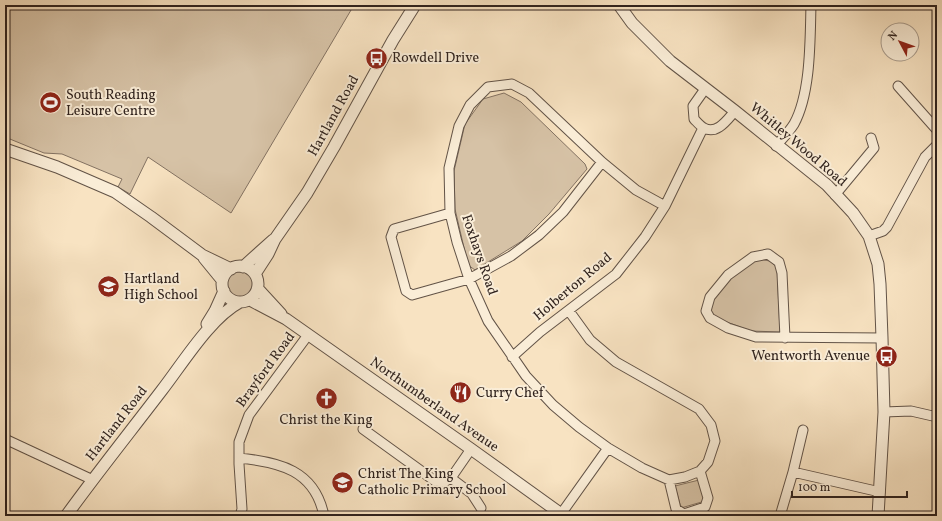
<svg xmlns="http://www.w3.org/2000/svg" width="942" height="521" viewBox="0 0 942 521" font-family="Vollkorn,serif">
  <rect width="100%" height="100%" fill="#f8e3c2"/>
  <filter id="stains"><feTurbulence type="fractalNoise" baseFrequency=".005" numOctaves="4"/><feColorMatrix values="0 0 0 0 .2 0 0 0 0 .09 0 0 0 0 .02 0 0 0 .5 -.17"/></filter>
  <radialGradient id="worn" r=".72"><stop offset=".6" stop-color="#630" stop-opacity="0"/><stop offset="1" stop-color="#630" stop-opacity=".3"/></radialGradient>
  <!-- green -->
  <path fill="#d6c2a6" stroke="#837262" d="M5,5h349l-123,208 -83,-56 -18,37 -12,-7 4,-8 -60,-25 -18,-1 -39,-16z
    M504,93l17,9 64,62 2,5 -38,45 -27,27 -47,29 -7,-5 -13,-56 -1,-38 11,-47 18,-25z
    M758,259l12,2 7,7 3,64 -29,-1 -35,-13 -6,-8 4,-12 18,-21z
    M225 284a14 14 0 1 1 28 0a14 14 0 1 1-28 0Z
    M699,480l6,21 -24,7 -6,-22z"/>
  <g fill="none" stroke-linecap="round" stroke-linejoin="round">
    <defs>
      <path id="minor" d="M898,86l39,44
        M705,89l-12,17 1,13c3,3 6,7 10,9 13,7 23,-8 31,-17
        M776,146c6,-7 13,-14 18,-22 17,-31 16,-84 17,-119
        M835,195l39,-47 -3,-10
        M450,213l-56,16 -3,8 15,54 6,4 57,-16 42,-23 28,-21 24,-23 39,-50
        M869,236l14,-5 4,-4 38,-70 12,-12
        M569,311l21,29 26,22 83,47 12,16 4,16 -7,21 -8,9 -15,6 -16,3 -27,-12 -34,-20 -29,-21 -26,-22 -27,-29 -38,-55 -19,-42 -12,-37 -7,-29 -1,-45 10,-42 11,-21 18,-18 24,-3 17,9 73,69 34,28 29,16
        M785,338l-3,-65 -3,-11 -11,-8 -15,3 -25,18 -18,22 -4,14 4,7 18,10 28,9 126,1
        M512,357l28,-25 76,-58 29,-37 20,-31 38,-78
        M884,412l27,-1 26,6
        M363,429l72,52 9,1 7,-4 20,-29
        M5,439l88,41
        M239,458c40,4 76,12 85,58
        M793,472l87,20
        M451,478l21,16 9,14
        M669,480l7,29 8,5 21,-7 3,-9 -8,-27
        M561,514l47,-66
        M240,516l2,-7 -3,-45v-22l10,-27 59,-80
        M780,516l13,-44 10,-42"/>
      <path id="tertiary" d="M619,5l13,18 38,38 65,50 92,74 26,28 16,23 9,28 2,20 2,54 2,74 -6,104
        M5,149l52,18 58,25 36,25 51,38 29,14
        M204,258l18,22
        M222 284a18 18 0 1 1 36 0a18 18 0 1 1-36 0Z
        M243,267l30,-27
        M255,274l13,-20 7,-15 32,-46 27,-46 59,-107 22,-35
        M258,289l23,25
        M250,300l36,19 185,130 93,67
        M207,324l8,-13 9,-20
        M66,516c31,-43 64,-84 96,-126 21,-27 48,-72 78,-88"/>
    </defs>
    <!-- minor casing -->
    <use href="#minor" stroke="#625347" stroke-width="11"/>
    <!-- tertiary casing -->
    <use href="#tertiary" stroke="#625347" stroke-width="13"/>
    <!-- minor -->
    <use href="#minor" stroke="#faedd7" stroke-width="9"/>
    <!-- tertiary -->
    <use href="#tertiary" stroke="#faedd7" stroke-width="11"/>
  </g>
  <!-- icons -->
  <defs>
    <symbol id="bus-disc" viewBox="-11 -11 22 22"><circle r="9.5" fill="#8f2418" stroke="#faedd7"/><path d="M-5-6H5V4H4V6H2V4H-2V6H-4V4H-5ZM-3.5-4V0h7V-4ZM-3.5 1.2v1.5H-2V1.2ZM2 1.2v1.5H3.5V1.2Z" fill="#fff"/></symbol>
    <symbol id="stadium-disc" viewBox="-11 -11 22 22"><circle r="9.5" fill="#8f2418" stroke="#faedd7"/><path d="M0-5a6.5 5 0 1 0 0 10a6.5 5 0 1 0 0-10ZM-3.5-1.8h7v3.6h-7Z" fill="#fff"/></symbol>
    <symbol id="school-disc" viewBox="-11 -11 22 22"><circle r="9.5" fill="#8f2418" stroke="#faedd7"/><path d="M0-5L7-2L0 1L-7-2ZM-4 1L0 2.5L4 1V4Q0 6-4 4Z" fill="#fff"/></symbol>
    <symbol id="restaurant-disc" viewBox="-11 -11 22 22"><circle r="9.5" fill="#8f2418" stroke="#faedd7"/><path d="M-5-6h1v4h1v-4h1v4h1v-4h1v5L-1.5 .5V6h-2V.5L-5-1ZM5-6V6H3V1.5H1.5Q1.5-4 5-6Z" fill="#fff"/></symbol>
    <symbol id="church-disc" viewBox="-11 -11 22 22"><circle r="9.5" fill="#8f2418" stroke="#faedd7"/><path d="M-1.2-6h2.4v3.5h3.3v2.4h-3.3V6h-2.4V-.1h-3.3v-2.4h3.3Z" fill="#fff"/></symbol>
  </defs>
  <g fill-rule="evenodd">
    <use href="#bus-disc" x="364" y="46" width="25" height="25"/>
    <use href="#stadium-disc" x="38" y="90" width="25" height="25"/>
    <use href="#school-disc" x="96" y="274" width="25" height="25"/>
    <use href="#bus-disc" x="874" y="344" width="25" height="25"/>
    <use href="#restaurant-disc" x="448" y="380" width="25" height="25"/>
    <use href="#church-disc" x="314" y="386" width="25" height="25"/>
    <use href="#school-disc" x="330" y="470" width="25" height="25"/>
  </g>
  <g text-anchor="middle" dominant-baseline="central" stroke-width="4" stroke-linejoin="round" paint-order="stroke">
    <!-- poi labels -->
    <g font-size="14" fill="#30231e" stroke="#faedd7" text-anchor="start">
      <text x="392" y="58">Rowdell Drive</text>
      <text x="66" y="95">South Reading<tspan x="66" dy="16">Leisure Centre</tspan></text>
      <text x="124" y="279">Hartland<tspan x="124" dy="16">High School</tspan></text>
      <text x="870" y="356" text-anchor="end">Wentworth Avenue</text>
      <text x="476" y="393">Curry Chef</text>
      <text x="326" y="420" text-anchor="middle">Christ the King</text>
      <text x="358" y="474">Christ The King<tspan x="358" dy="16">Catholic Primary School</tspan></text>
    </g>
    <!-- street labels -->
    <g font-size="14" fill="#30231e" stroke="#faedd7">
      <text transform="translate(334 116) rotate(-61)">Hartland Road</text>
      <text transform="translate(798 145) rotate(40)">Whitley Wood Road</text>
      <text transform="translate(479 255) rotate(71)">Foxhays Road</text>
      <text transform="translate(573 287) rotate(-40)">Holberton Road</text>
      <text transform="translate(266 370) rotate(-54)">Brayford Road</text>
      <text transform="translate(434 405) rotate(35)">Northumberland Avenue</text>
      <text transform="translate(117 424) rotate(-52)">Hartland Road</text>
    </g>
  </g>
  <!-- margin -->
  <rect width="942" height="521" fill="none" stroke="#f8e3c2" stroke-width="20"/>
  <rect x="6" y="6" width="930" height="509" fill="none" stroke="#30231e" stroke-width="2"/>
  <rect x="10" y="10" width="922" height="501" fill="none" stroke="#30231e"/>
  <!-- north arrow -->
  <g transform="translate(900 42) rotate(311)"><circle r="19" fill="#faedd7" stroke="#a99c8d"/>
  <path d="M0-3L7 15L0 10L-7 15Z" fill="#8f2418"/>
  <text y="-6" font-size="11" font-weight="bold" text-anchor="middle" fill="#30231e">N</text>
  </g>
  <!-- scale -->
  <path d="M792 491v6h115v-6" fill="none" stroke="#30231e" stroke-width="2"/>
  <text x="798" y="491" font-size="12" fill="#30231e" stroke="#faedd7" stroke-width="3" paint-order="stroke">100 m</text>
  <rect width="100%" height="100%" filter="url(#stains)"/>
  <rect width="100%" height="100%" fill="url(#worn)"/>
</svg>
